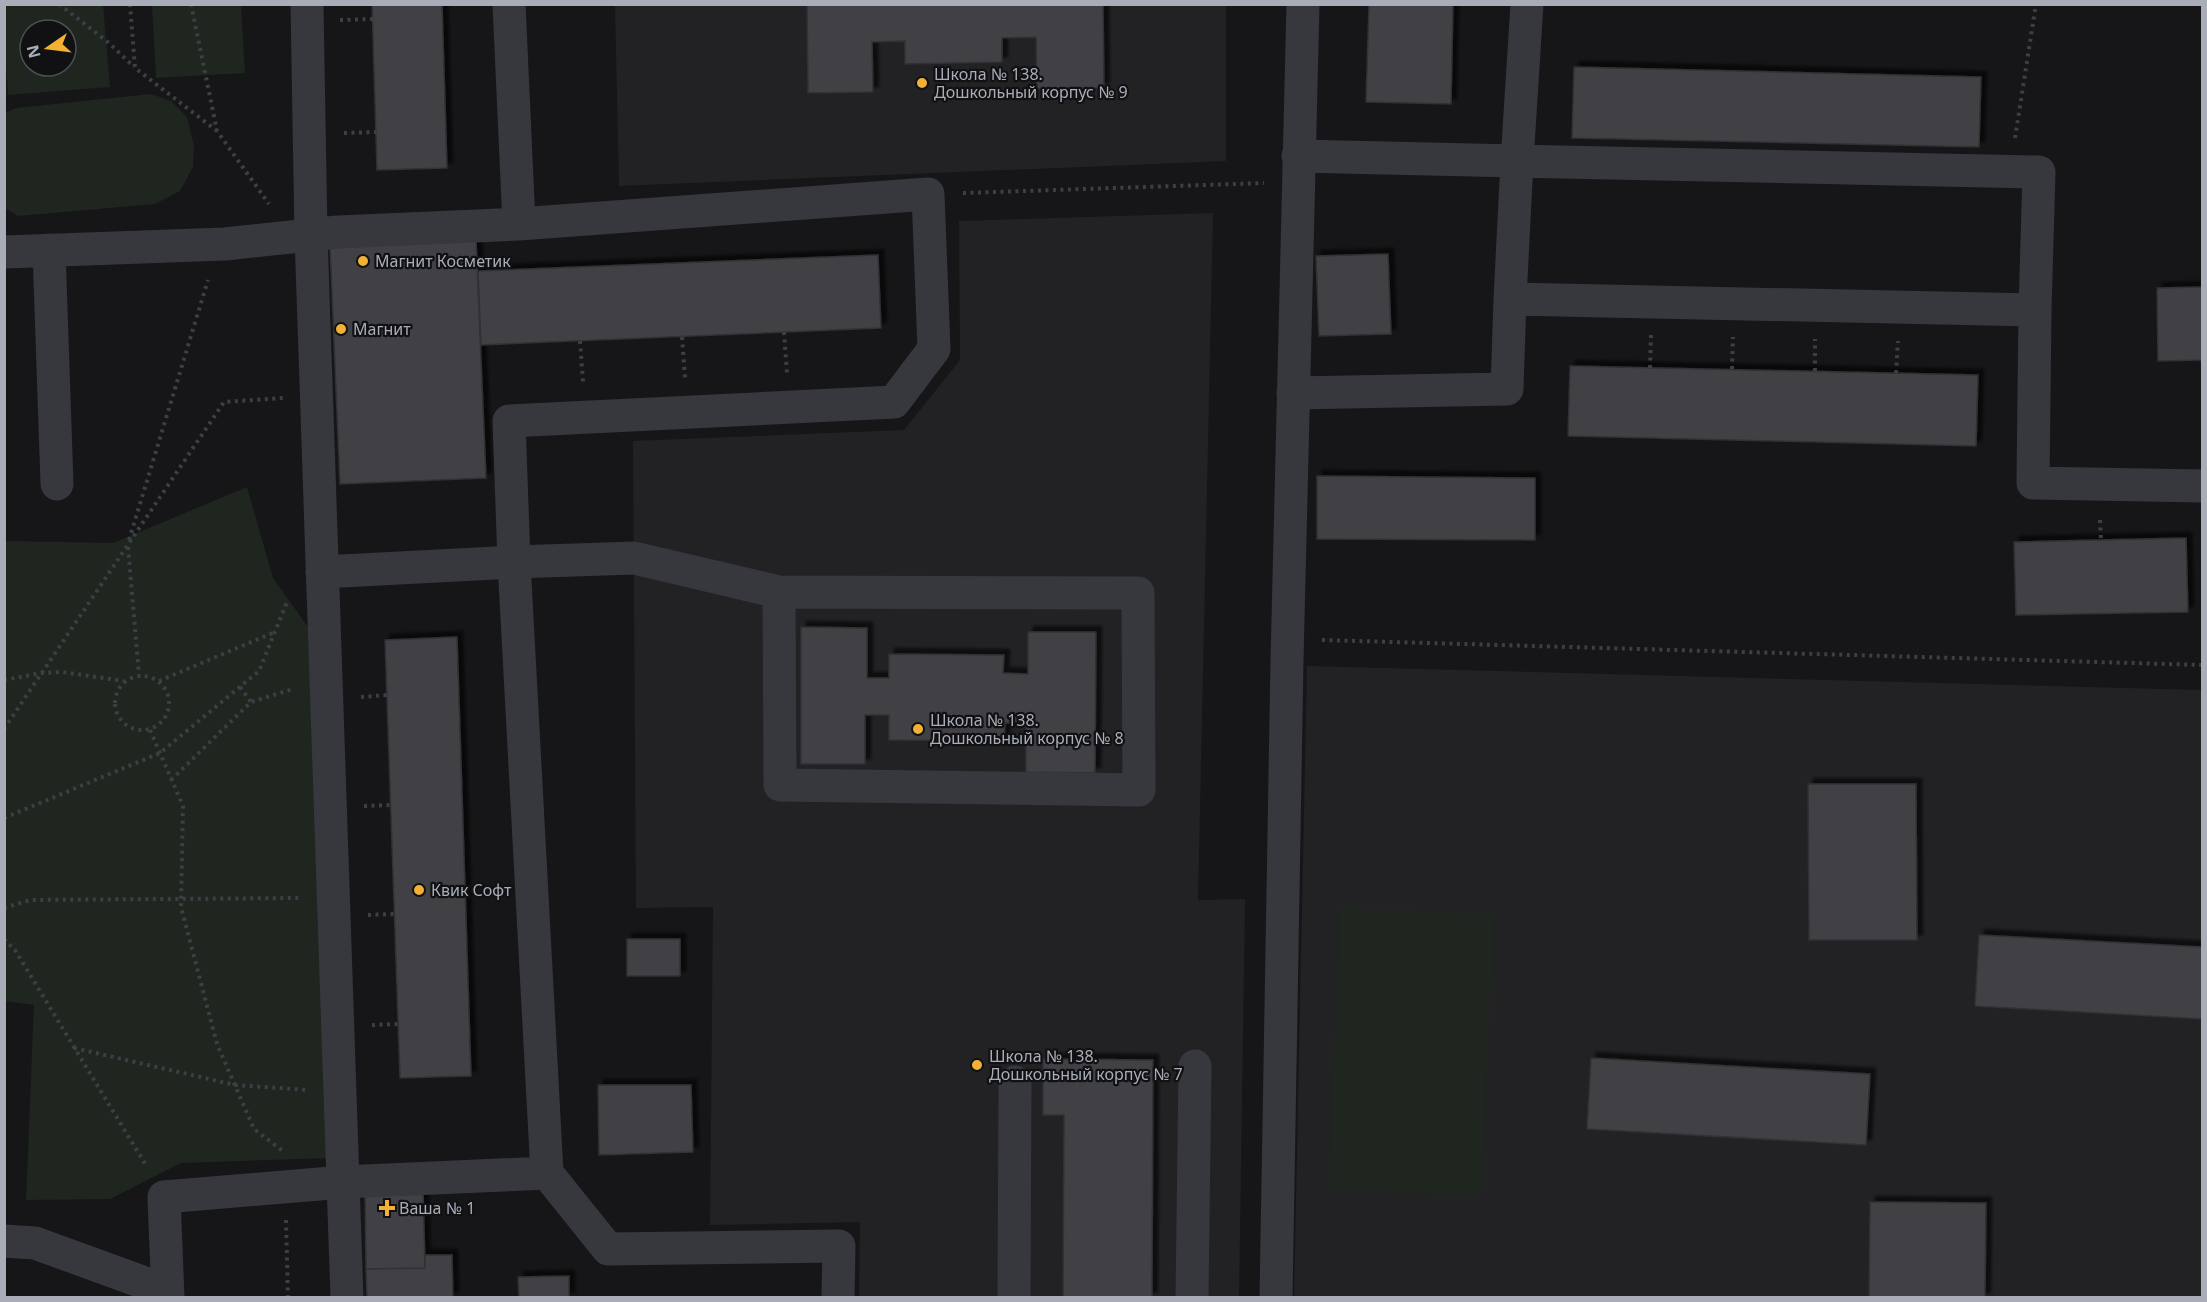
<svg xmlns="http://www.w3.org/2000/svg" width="2207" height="1302" viewBox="0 0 2207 1302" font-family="'Noto Sans',sans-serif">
  <defs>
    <filter id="shadow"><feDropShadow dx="5.5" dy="-5.5" stdDeviation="1.5" flood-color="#0009"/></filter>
  </defs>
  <rect width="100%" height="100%" fill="#161618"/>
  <!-- built -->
  <path fill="#222225" d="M615,5h611v156l-607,25z
    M1213,213l-15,687 47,-1 -6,398h-380l1,-75 -150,3 3,-318 -77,1 -3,-467 271,-11 56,-70 -1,-139z
    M1307,666l895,24v607l-908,1z"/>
  <!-- green -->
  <path fill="#1e261f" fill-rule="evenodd" d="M4,5h99l7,82 -102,8 -3,-46zM30,30h36v36h-36z
    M152,5h89l4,68 -89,5z
    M151,94l20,7 16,16 7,29 -1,21 -13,24 -25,13 -137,12 -13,-8v-95l11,-5z
    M247,487l26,91 35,49 21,531 -148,5 -71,36 -84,1 8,-195 -29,-4v-460l108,2z
    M1340,908l154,6 -13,280 -153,-3z"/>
  <!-- building -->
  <path fill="#404145" stroke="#303034" stroke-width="1.5" filter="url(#shadow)" d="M372,4h70l5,164 -70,2z
    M807,4h296l1,84 -67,1 -1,-52 -34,1v24l-97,2v-23l-33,1 1,50 -65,1z
    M1369,4h84l-2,100 -85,-2z
    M1574,67l407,10 -2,70 -407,-9z
    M476,240l10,238 -146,6 -10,-238z
    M1388,254l3,80 -72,2 -3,-80z
    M878,255l3,73 -400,17 -3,-74z
    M2202,287v73l-44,1 -1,-73z
    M1570,366l408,9 -2,71 -408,-10z
    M1317,476l218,2v62l-218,-1z
    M2186,538l2,74 -172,3 -2,-73z
    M801,627l66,1v50h22v-24l115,1 -1,18 25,1v-42h68l-1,141 -69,-1v-49h-21l-1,18 -115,-1v-25h-24v49h-64z
    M457,637l14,439 -71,2 -15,-438z
    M1808,784h108l1,156h-108z
    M1979,935l223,12v72l-227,-13z
    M627,939h53v37h-53z
    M1591,1058l279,16 -4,71 -279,-16z
    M1043,1059l110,1 -1,238h-89l1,-183h-21z
    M598,1085h93l2,67 -94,3z
    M423,1187l2,81 -59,1 -1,-81z
    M1870,1202l116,1 -1,95h-116z
    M425,1255h27l1,43h-86l-1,-29 59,-1z
    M569,1276v22h-50l-1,-21z"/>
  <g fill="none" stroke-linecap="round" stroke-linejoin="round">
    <!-- path -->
    <path stroke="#3d3f44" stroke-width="4" stroke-dasharray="3 4.5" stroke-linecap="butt" d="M59,4l50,39 25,24
      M130,4l5,64 82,63
      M191,4l26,127 52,73
      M340,20l33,-1
      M344,133l32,-1
      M2015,138l21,-134
      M963,193l301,-10
      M784,332l3,41
      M682,337l3,41
      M580,341l3,41
      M1650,368l1,-33
      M1732,369l1,-32
      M1815,371v-32
      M1896,373l2,-32
      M2100,520l1,20
      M129,540l79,-260
      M128,547l11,128
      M1322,640l880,25
      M115 703a27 27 0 1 1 54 0a27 27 0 1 1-54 0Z
      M4,680l38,-7 20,-1 62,9
      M159,681l116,-49
      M240,687l11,15
      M361,697l26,-2
      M4,729l220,-327 59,-4
      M150,730l33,76 -2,101 36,137 37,85 30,23
      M171,780l80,-78 42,-13
      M364,806l27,-1
      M4,818l156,-65 99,-82 28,-69
      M4,908l26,-8 269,-2
      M368,915l27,-1
      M4,939l11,11 132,217
      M372,1025l26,-1
      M74,1048l161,37 72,5
      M286,1220l2,78"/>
    <!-- minor -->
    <path stroke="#37383d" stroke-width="33" d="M509,4l10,220
      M1527,4l-10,157 522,11 -4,138 -2,173 169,3
      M1298,156l219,5 -7,138 525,11
      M49,250l8,234
      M4,252l221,-8 113,-12 181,-8 409,-30 6,155 -40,53 -385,19 5,141 120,-4 145,34 359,1 1,197 -359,-5 -1,-193
      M1293,393l214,-4 3,-90
      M322,572l192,-10 33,611 -204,9 4,116
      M547,1173l61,76 231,-3 -1,52
      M4,1241l31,2 132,48
      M168,1298l-4,-101 179,-15 -32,-947 -4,-231
      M1014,1298l1,-216
      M1192,1298l3,-232
      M1276,1298l11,-638 16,-656"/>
  </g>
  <!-- markers -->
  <g fill="#f2b134" stroke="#111113" stroke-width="2">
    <circle cx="922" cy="83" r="6"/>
    <circle cx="363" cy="261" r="6"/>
    <circle cx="341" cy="329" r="6"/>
    <circle cx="918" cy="729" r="6"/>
    <circle cx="419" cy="890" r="6"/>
    <circle cx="977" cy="1065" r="6"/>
    <path d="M384 1199h6v6h6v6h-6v6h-6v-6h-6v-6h6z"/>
  </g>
  <g text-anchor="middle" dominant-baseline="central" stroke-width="4.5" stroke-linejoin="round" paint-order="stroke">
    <!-- poi labels -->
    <g font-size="16" fill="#a8adb8" stroke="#111113" text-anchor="start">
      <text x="934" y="74">Школа № 138.<tspan x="934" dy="18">Дошкольный корпус № 9</tspan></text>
      <text x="375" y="261">Магнит Косметик</text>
      <text x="353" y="329">Магнит</text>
      <text x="930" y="720">Школа № 138.<tspan x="930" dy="18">Дошкольный корпус № 8</tspan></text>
      <text x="431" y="890">Квик Софт</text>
      <text x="989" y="1056">Школа № 138.<tspan x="989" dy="18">Дошкольный корпус № 7</tspan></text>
      <text x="399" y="1208">Ваша № 1</text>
    </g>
  </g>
  <!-- border -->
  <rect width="2207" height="1302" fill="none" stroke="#a8adb8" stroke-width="12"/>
  <!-- north arrow -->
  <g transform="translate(48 48) rotate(256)"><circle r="28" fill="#111113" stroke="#4d4f55" stroke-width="1.5"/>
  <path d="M0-4.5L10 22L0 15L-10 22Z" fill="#f2b134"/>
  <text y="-9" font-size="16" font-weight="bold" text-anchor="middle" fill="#a8adb8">N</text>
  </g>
</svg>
